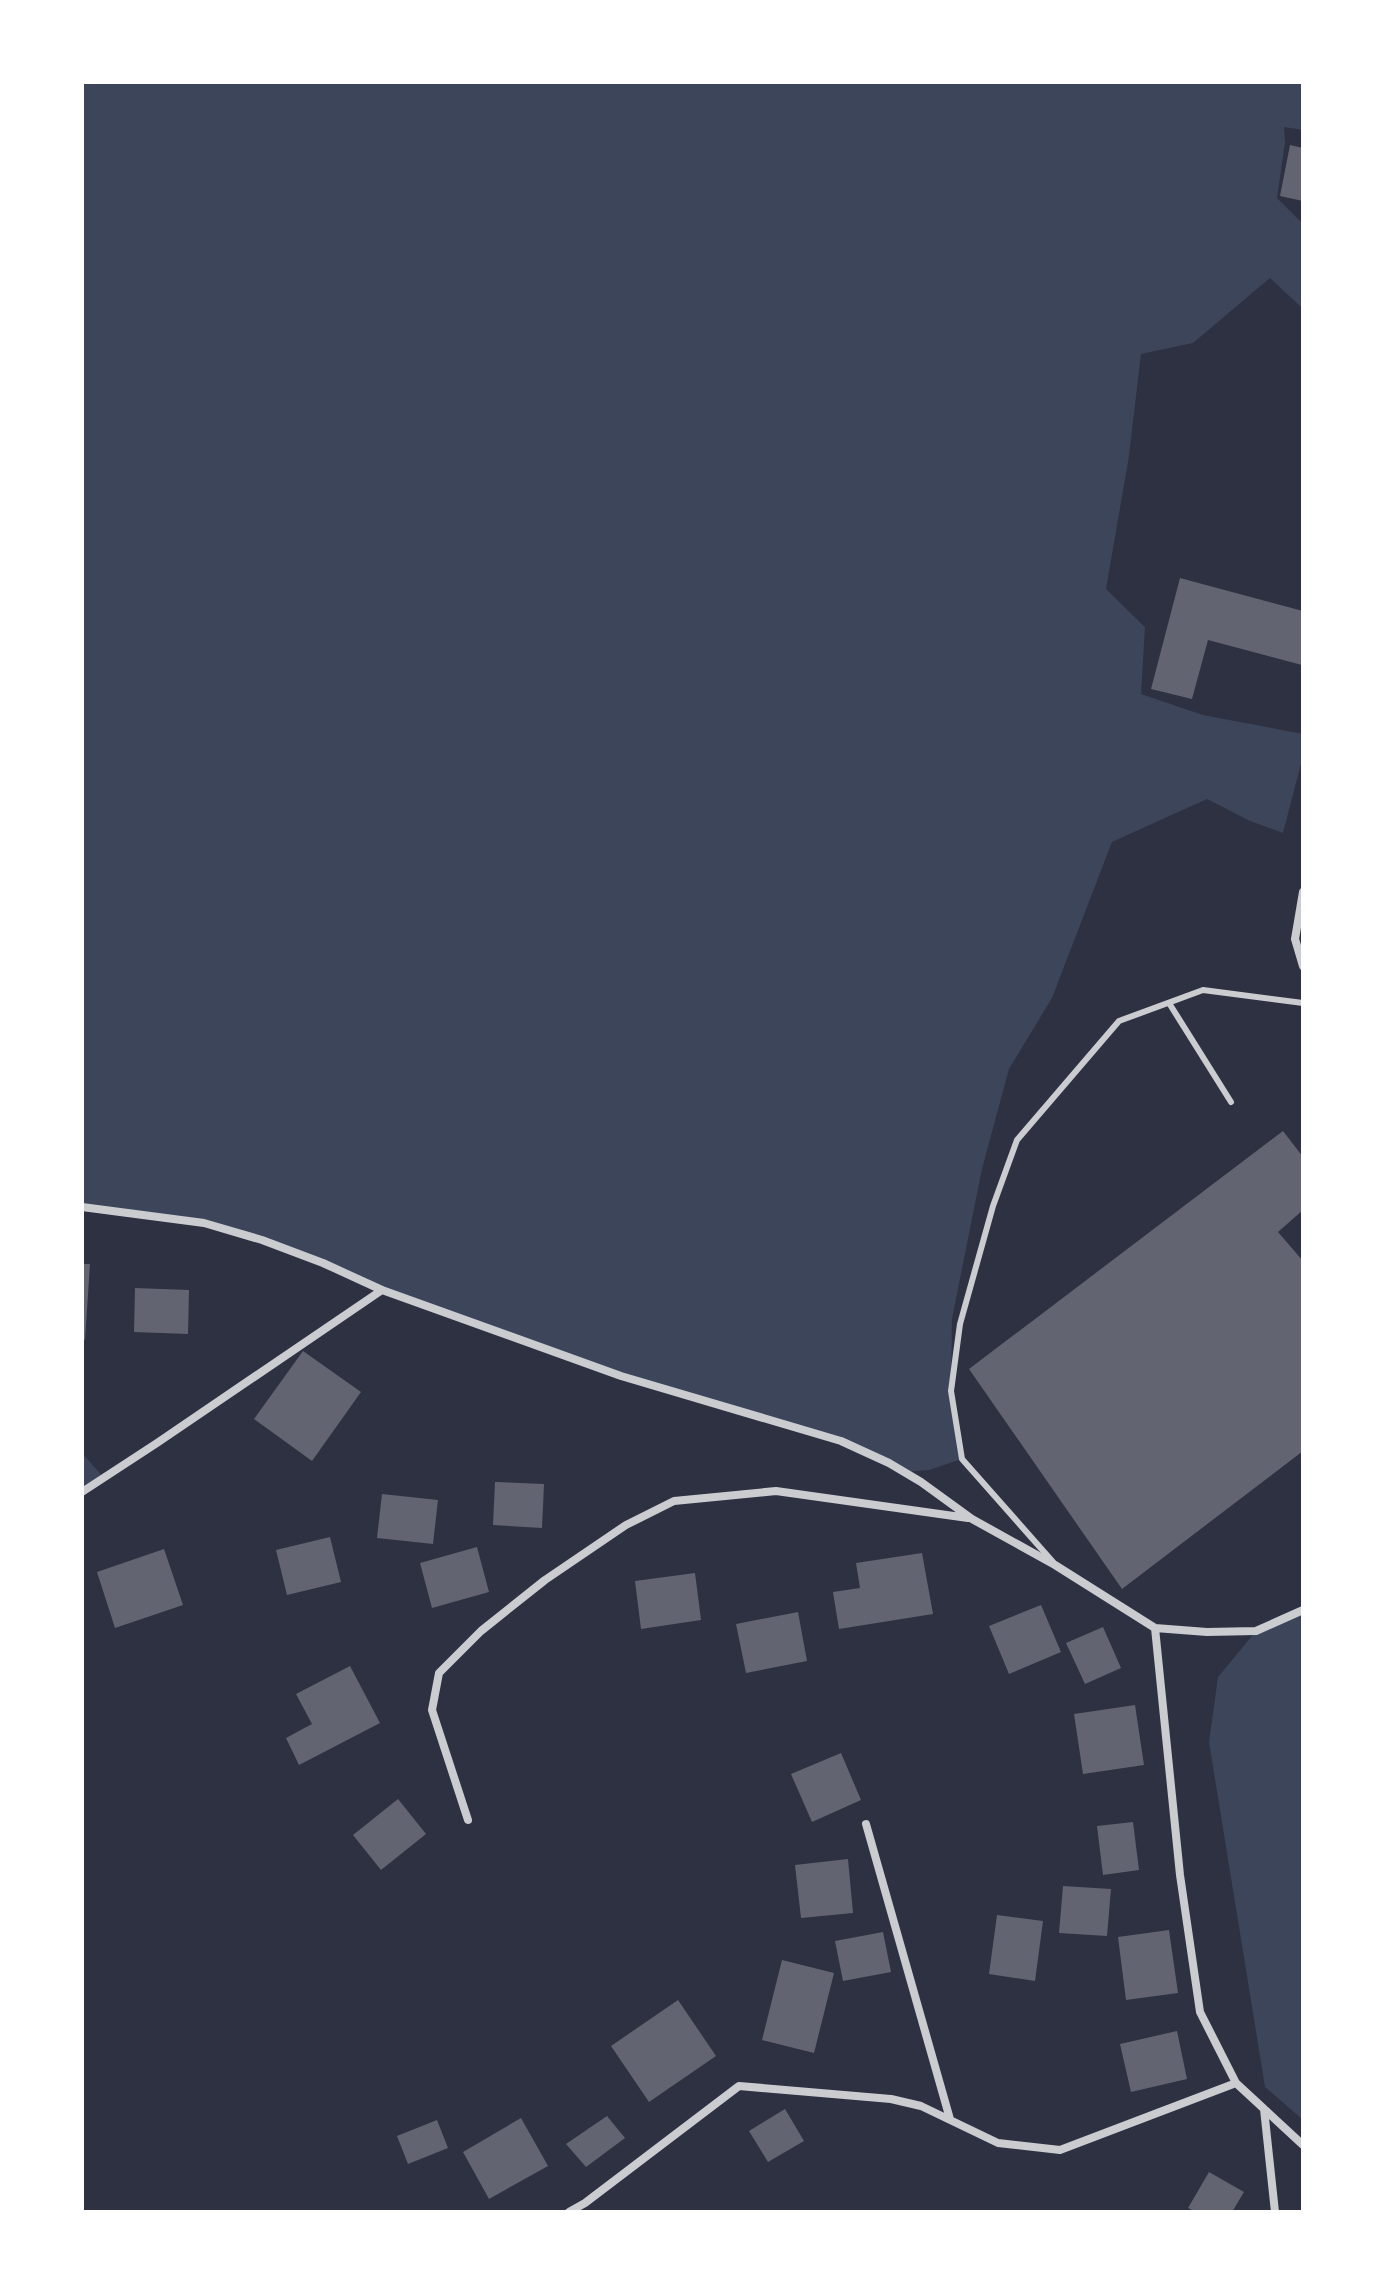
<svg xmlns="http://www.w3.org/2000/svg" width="1385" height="2294" viewBox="0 0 1385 2294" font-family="'Sofia Sans Condensed',sans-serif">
  <rect width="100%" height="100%" fill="#2d3142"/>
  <!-- green -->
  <path fill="#3c4559" d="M82,82h1221v48l-19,-3 1,16 -8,55 26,26v85l-33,-31 -77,65 -52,11 -12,102 -23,133 39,38 -4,67 62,21 100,19v22l-20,77 -33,-12 -43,-22 -95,43 -60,156 -43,71 -27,100 -30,150 -1,72 11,68 -33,11 -25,2 -63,-31 -220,-65 -239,-86 -59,-27 -119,-40 -122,-16z
    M82,1453l22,25 -22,14z
    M1303,1610v510l-38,-33 -56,-345 9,-65 38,-46z"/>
  <!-- building -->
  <path fill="#626471" d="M1290,145l13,3v53l-23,-5z
    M1180,578l123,33 -1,54 -94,-25 -16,59 -41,-10z
    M1283,1131l20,26v53l-25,22 25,29v190l-181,138 -153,-220z
    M82,1264h8l-5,76 -3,-1z
    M135,1288l54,2 -1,44 -54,-2z
    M303,1351l58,41 -49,69 -58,-42z
    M495,1482l49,2 -2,44 -49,-3z
    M382,1494l56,6 -5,44 -56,-6z
    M330,1537l11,45 -54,13 -11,-45z
    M477,1547l12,45 -57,16 -12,-45z
    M164,1549l19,56 -68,23 -18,-56z
    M922,1553l11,61 -94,15 -6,-37 27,-4 -4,-25z
    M695,1573l6,47 -60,9 -6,-48z
    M1041,1605l20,47 -52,22 -20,-48z
    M798,1612l9,49 -61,12 -10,-49z
    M1103,1627l18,41 -36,16 -19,-41z
    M350,1666l30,57 -81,42 -13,-27 26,-14 -16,-30z
    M1135,1705l9,60 -61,9 -9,-60z
    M841,1753l20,47 -49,22 -21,-48z
    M398,1799l28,35 -45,36 -28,-35z
    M1133,1822l6,48 -36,5 -6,-49z
    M848,1859l5,54 -52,5 -6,-53z
    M1063,1886l48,3 -4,47 -48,-3z
    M997,1915l46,6 -8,60 -46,-7z
    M1169,1930l9,63 -52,7 -8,-63z
    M883,1932l8,40 -48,9 -8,-40z
    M782,1960l52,13 -20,80 -52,-13z
    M678,2000l38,56 -67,46 -38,-56z
    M1177,2031l10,48 -56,13 -11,-48z
    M785,2109l19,32 -36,21 -19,-31z
    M607,2116l18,22 -39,29 -20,-23z
    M521,2118l27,48 -59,33 -26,-47z
    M437,2120l11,28 -40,16 -11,-28z
    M1209,2172l35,20 -12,20h-36l-8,-4z"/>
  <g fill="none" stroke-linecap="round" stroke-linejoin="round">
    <!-- service -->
    <path stroke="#caccd0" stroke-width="6" d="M1169,1003l62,99
      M1053,1562l-91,-103 -11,-68 9,-67 33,-118 24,-66 102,-119 84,-31 100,13"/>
    <!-- minor -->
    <path stroke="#caccd0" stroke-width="8" d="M1303,892l-8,47 8,27
      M82,1207l122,16 58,17 61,23 59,27 239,86 220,65 48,22 32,19 51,37 83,46 100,63 52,4 49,-1 47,-21
      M82,1492l75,-49 225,-153
      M1155,1628l25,247 20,137 36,71 67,62
      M468,1820l-36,-110 7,-37 42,-42 64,-51 81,-55 48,-24 102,-10 192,27
      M866,1824l84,295
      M1264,2109l11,103
      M569,2212l16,-9 154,-117 152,13 30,7 77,37 62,7 176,-67"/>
  </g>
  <!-- border -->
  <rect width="1385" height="2294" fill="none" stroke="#ffffff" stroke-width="168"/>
</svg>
